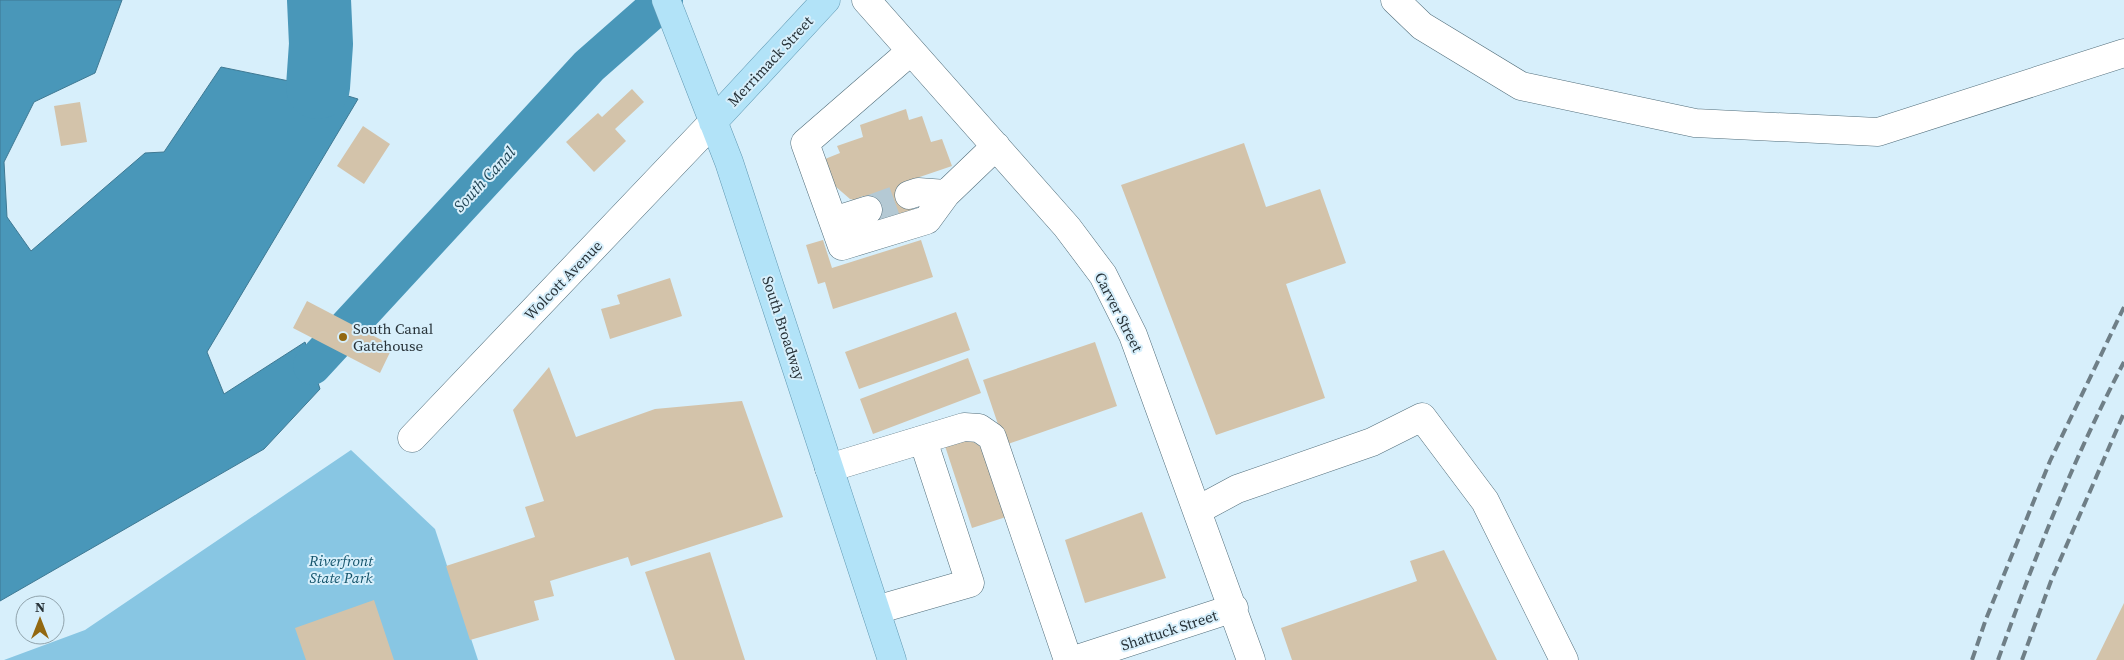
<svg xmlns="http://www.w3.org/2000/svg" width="2124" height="660" viewBox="0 0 2124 660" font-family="'Source Serif 4',serif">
  <rect width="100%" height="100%" fill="#d7effb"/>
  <!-- green -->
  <path fill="#88c6e3" d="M351,450l84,79 43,131h-474l81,-30z"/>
  <!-- water -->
  <path fill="#4997b9" stroke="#3f7993" d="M0,0h122l-27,73 -61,29 -30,60 3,55 24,34 114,-98 19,-1 57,-85 97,20 40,12 -151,253 17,42 81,-52 15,47 -56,60 -264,152z"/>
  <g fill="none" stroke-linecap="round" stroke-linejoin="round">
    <!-- canal -->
    <path stroke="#4997b9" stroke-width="38" d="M312,366l277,-300 75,-66"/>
    <!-- river -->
    <path stroke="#4997b9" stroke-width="64" d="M318,87l3,-43 -2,-44"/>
  </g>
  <!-- building -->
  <path fill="#d3c3aa" d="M632,89l12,13 -29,27 11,12 -32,31 -28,-30 32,-29 4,4z
    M80,102l7,40 -26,4 -7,-40z
    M906,109l3,11 13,-4 9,26 11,-3 10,27 -47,16 10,32 -41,14 -11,-32 -9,4 -4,-1 -15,-13 -10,-27 15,-6 -3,-7 26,-9 -3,-12z
    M363,126l27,18 -26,40 -27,-18z
    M1244,143l22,64 54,-18 26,74 -60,21 39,114 -109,37 -95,-250z
    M823,240l9,28 89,-28 12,37 -100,32 -8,-27 -7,2 -12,-39z
    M670,278l12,38 -72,23 -9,-30 19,-5 -3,-9z
    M307,301l86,45 -13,27 -87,-45z
    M956,312l14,38 -111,39 -14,-37z
    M1095,342l22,64 -112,39 -22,-65z
    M968,358l13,35 -108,41 -13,-35z
    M549,367l27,70 79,-28 87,-8 41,116 -152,49 -3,-9 -78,24 4,15 -20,5 5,19 -69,20 -24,-74 89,-29 -10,-30 19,-6 -31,-91z
    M968,439l16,9 22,69 -34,11 -27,-82z
    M1142,512l24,66 -81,25 -20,-63z
    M1444,550l53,110h-205l-11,-32 136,-47 -7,-20z
    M710,552l35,108h-70l-30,-88z
    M374,600l20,60h-88l-11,-32z
    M2124,603v57h-28z"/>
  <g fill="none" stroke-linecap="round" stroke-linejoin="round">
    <!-- minor-tunnel -->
    <path stroke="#b4c9d4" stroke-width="28" stroke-dasharray="28 14" stroke-linecap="butt" d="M868,210l41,-15"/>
    <defs>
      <path id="minor" d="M866,0l201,227 36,48 30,60 118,325
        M1395,0l27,26 99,60 174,37 183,9 246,-79
        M911,51l-106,92 37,103 85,-26 19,-26 50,-48
        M909,195l9,-3 28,2
        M833,221l35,-11
        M412,438l301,-316
        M829,468l135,-41 15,1 13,9 76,223
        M1198,510l39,-21 135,-47 50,-25 63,84 79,159
        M876,610l94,-27 -47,-143
        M1074,660l160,-52"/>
      <path id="major" d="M666,0l63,162 163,498
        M713,122l113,-122"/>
    </defs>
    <!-- minor casing -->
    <use href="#minor" stroke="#526e7b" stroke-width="29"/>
    <!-- major casing -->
    <use href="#major" stroke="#6199b3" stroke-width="29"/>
    <!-- minor -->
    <use href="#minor" stroke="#fff" stroke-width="28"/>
    <!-- major -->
    <use href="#major" stroke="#b2e3f8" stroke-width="28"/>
    <!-- rail -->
    <path stroke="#6f7f87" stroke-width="4" stroke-dasharray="10 5" stroke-linecap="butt" d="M1972,660l14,-41 64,-158 74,-154
      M1998,660c36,-101 76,-203 126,-298
      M2022,660l29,-79 73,-168"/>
  </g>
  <!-- markers -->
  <circle fill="#926811" stroke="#d7effb" stroke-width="2" cx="343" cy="337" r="5"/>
  <g text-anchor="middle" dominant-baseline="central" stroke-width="4" stroke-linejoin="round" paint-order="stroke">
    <!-- street labels -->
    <g font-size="15" fill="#283339" stroke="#d7effb">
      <text transform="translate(770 61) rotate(-47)">Merrimack Street</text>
      <text transform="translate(563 280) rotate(-46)">Wolcott Avenue</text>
      <text transform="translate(1119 312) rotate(63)">Carver Street</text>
      <text transform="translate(784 328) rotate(72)">South Broadway</text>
      <text transform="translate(1169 630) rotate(-18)">Shattuck Street</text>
    </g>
    <!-- poi labels -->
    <g font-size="15" fill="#283339" stroke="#d7effb" text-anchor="start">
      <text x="353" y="328">South Canal<tspan x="353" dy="17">Gatehouse</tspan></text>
    </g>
    <!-- park labels -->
    <g font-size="15" font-style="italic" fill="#12526a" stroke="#d7effb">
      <text x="341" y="560">Riverfront<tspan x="341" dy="17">State Park</tspan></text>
    </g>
    <!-- water labels -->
    <g font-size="16" font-style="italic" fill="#1c3f4f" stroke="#d7effb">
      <text transform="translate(484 179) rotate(-47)">South Canal</text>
    </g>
  </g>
  <!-- north arrow -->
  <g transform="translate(40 620)"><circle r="24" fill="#d7effb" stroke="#91a4ad"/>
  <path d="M0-4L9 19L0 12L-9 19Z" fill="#926811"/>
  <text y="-8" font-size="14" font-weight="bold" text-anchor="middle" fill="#283339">N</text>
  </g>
</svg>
